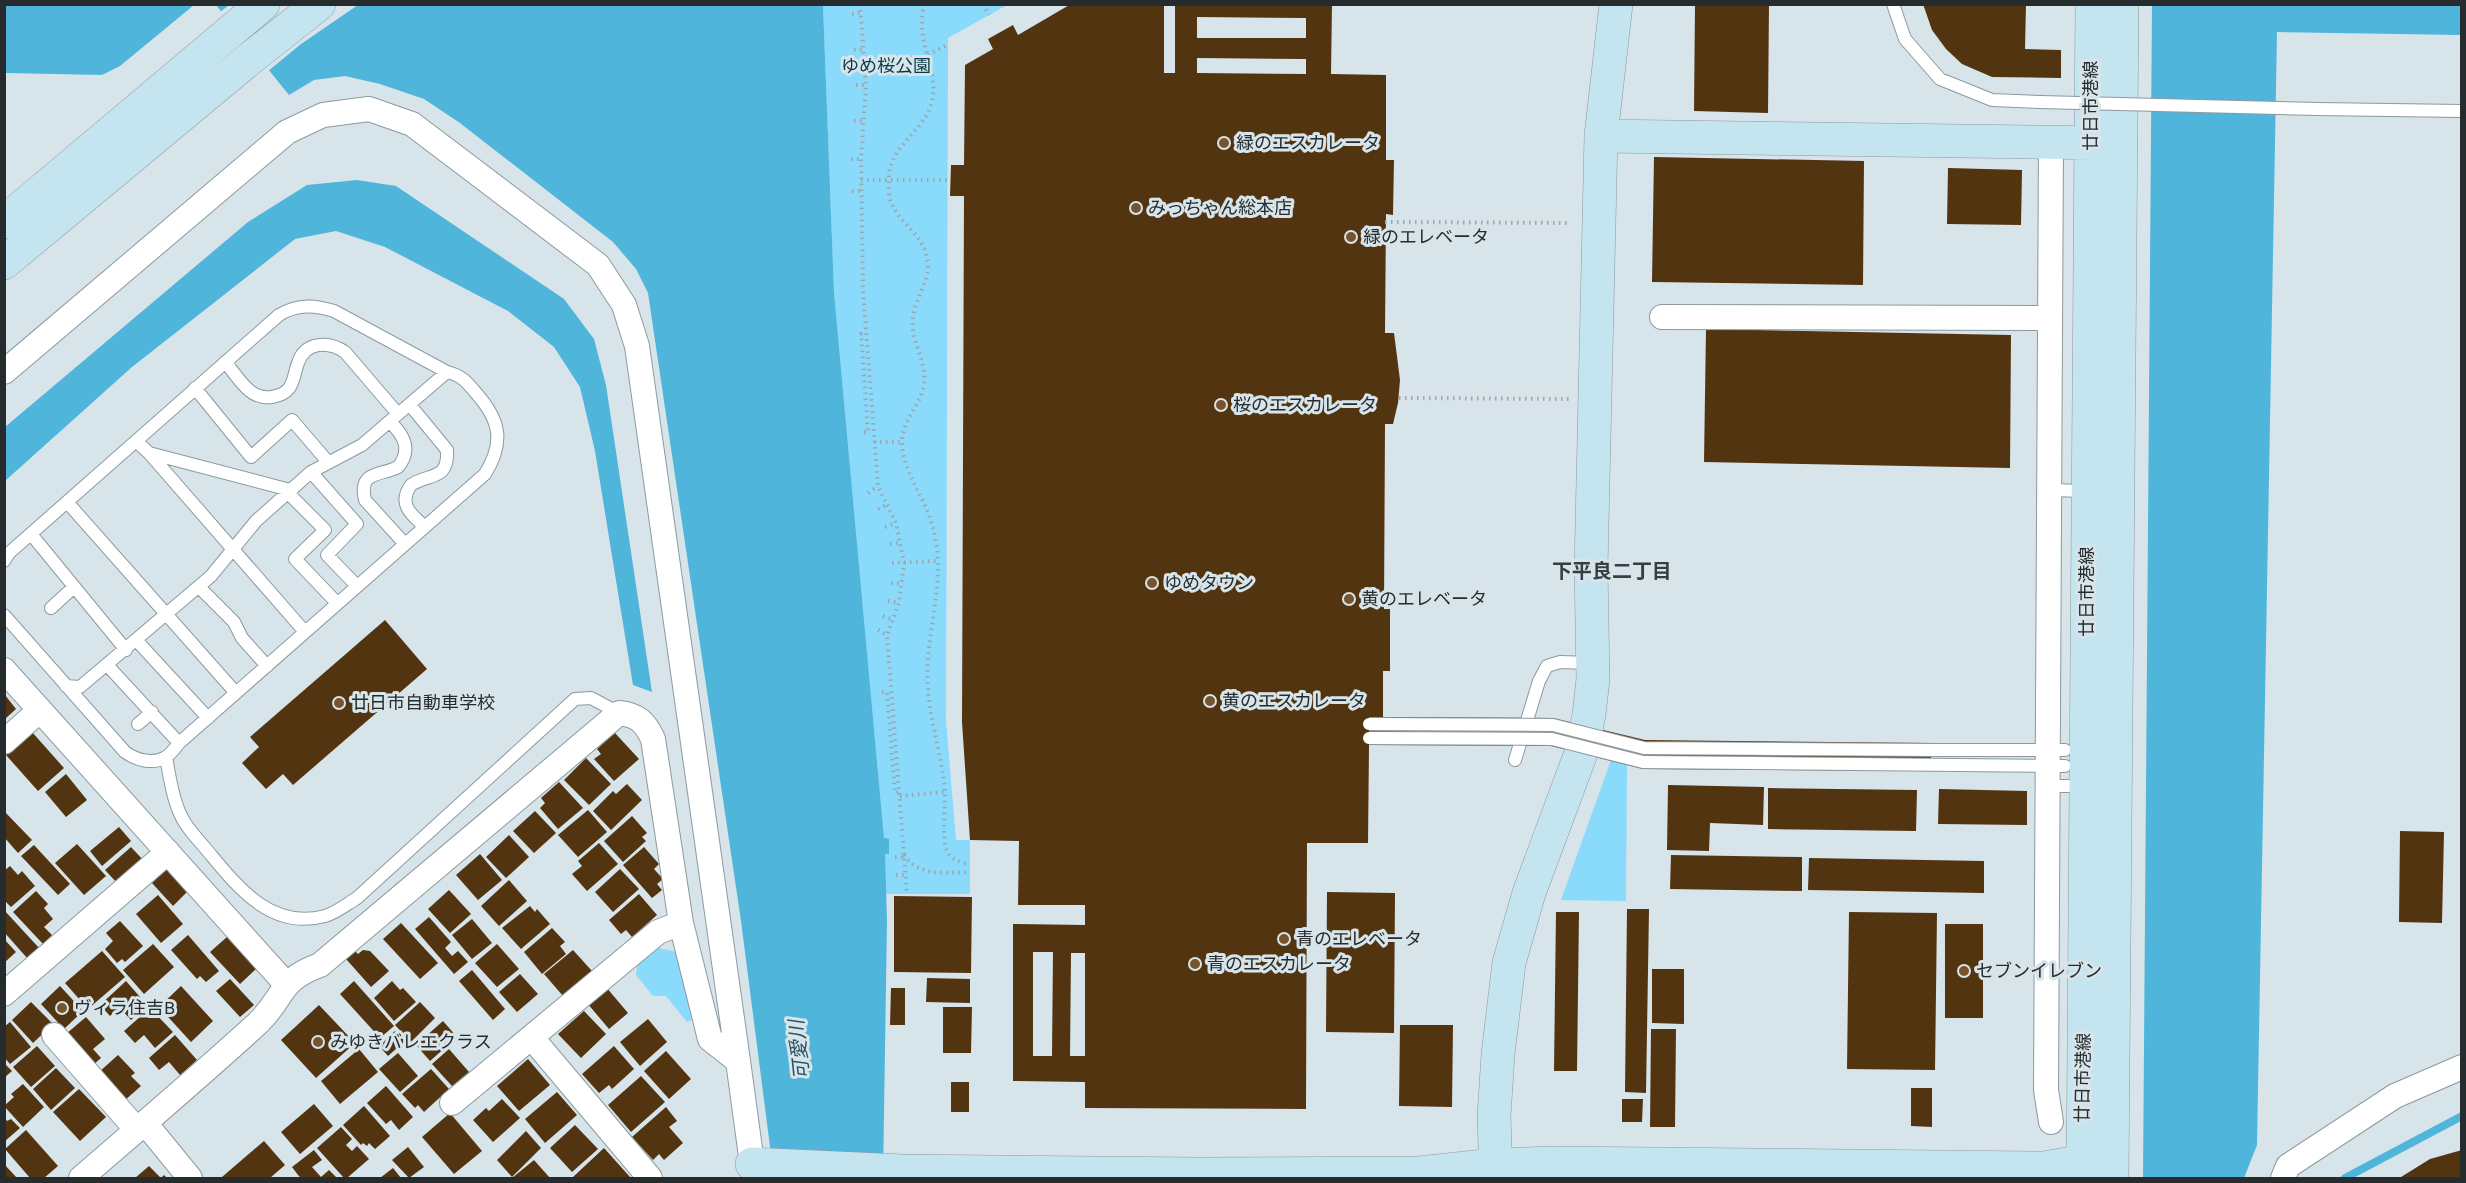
<svg xmlns="http://www.w3.org/2000/svg" width="2466" height="1183" viewBox="0 0 2466 1183" font-family="Figtree,'Noto Sans JP',sans-serif">
  <rect width="100%" height="100%" fill="#d7e4ea"/>
  <!-- green -->
  <path fill="#89dafb" d="M823,5h184l-59,33 -2,683 10,119h14v54h-84l-2,-40 4,-15h-4l-50,-547z
    M1611,760l16,1 -1,140 -65,-1z
    M659,948l17,4 16,68 -5,2 -21,-26h-13l-17,-21 1,-10z"/>
  <!-- water -->
  <path fill="#50b5db" d="M5,4h189v1l-74,61 -18,9 -97,-2z
    M216,5h607l11,287 50,546 5,1v15h-4l2,66 -4,258h-109l-33,-257 -93,-628 -12,-24 -23,-27 -153,-119 -36,-24 -44,-15 -35,-8 -31,4 -25,15z
    M2152,5h309v30l-184,-3 -20,1113 -13,33h-101z
    M357,180l39,6 168,113 30,40 12,46 46,307 -19,-7 -38,-234 -15,-64 -26,-40 -46,-36 -123,-64 -49,-16 -41,8 -163,128 -127,114v-54l243,-205 59,-37z"/>
  <!-- pier -->
  <path fill="#d7e4ea" d="M229,5h129l-57,39 -34,28 -48,-59z"/>
  <g fill="none" stroke-linecap="round" stroke-linejoin="round">
    <!-- stream -->
    <path stroke="#50b5db" stroke-width="8" d="M2345,1178l117,-62"/>
  </g>
  <!-- building -->
  <path fill="#523410" fill-rule="evenodd" d="M1071,4h93v69h11v-69h157l-1,70 55,1v85h8l-1,55 -7,-1 -1,119h9l6,47 -2,23 -5,21h-8l-1,185h6v62h-7v46l170,1 92,22 286,3v28l-288,-2 -92,-23 -182,-1 -1,98h-61l-1,266 -221,-1v-26l-72,-1v-157l72,1v-20h-67l1,-64 -49,-1 -8,-118 2,-526h-14l1,-31h13l1,-100 28,-16 -5,-10 25,-14 5,10zM1197,17l109,1v20h-109zM1197,58l109,1v15l-109,-1zM1033,952h20l-1,104h-19zM1071,953h14v103h-15z
    M1695,4h74l-1,109 -74,-2z
    M1923,4h103l-1,45 36,1v28l-69,-1 -30,-13 -16,-15 -14,-19z
    M1654,157l210,4 -1,124 -211,-3z
    M1948,168l74,2 -1,55 -74,-1z
    M1706,329l305,6 -1,133 -306,-6z
    M385,620l42,49 -134,116 -10,-11 -17,15 -24,-26 17,-16 -9,-10z
    M5,695l11,14 -11,10z
    M32,732l32,36 -26,23 -32,-36z
    M615,733l24,26 -25,22 -20,-22 7,-5 -4,-5z
    M586,758l25,26 -22,21 -25,-25z
    M66,774l21,26 -21,17 -21,-25z
    M559,782l24,26 -25,21 -18,-21 5,-5 -4,-5z
    M627,784l15,16 -31,30 -18,-19 20,-20 3,3z
    M1668,785l96,2 -1,38 -53,-2 -1,28 -42,-1z
    M1768,788l149,2 -1,41 -148,-2z
    M1939,789l88,2v34l-89,-1z
    M588,810l19,22 -29,25 -20,-22z
    M4,811l28,29 -14,13 -14,-16z
    M535,811l21,22 -22,20 -21,-22z
    M632,816l15,17 -5,4 4,4 -23,21 -19,-21z
    M119,827l12,14 -29,25 -12,-15z
    M2400,831l44,1 -2,91 -43,-1z
    M509,835l20,22 -23,21 -20,-21z
    M599,843l19,21 -31,27 -15,-17 10,-8 -4,-5z
    M77,844l29,32 -22,19 -29,-32z
    M34,845l36,39 -12,11 -37,-39z
    M131,847l13,14 -26,23 -13,-14z
    M644,847l15,17 -5,5 9,10 -6,5 5,6 -10,8 -29,-33z
    M480,854l22,26 -24,20 -22,-25z
    M1671,855l131,2v34l-132,-2z
    M1809,858l175,3v32l-176,-3z
    M10,866l8,9 4,-4 13,15 -24,21 -7,-7v-29z
    M168,868l21,22 -16,16 -21,-23z
    M620,869l19,20 -26,23 -18,-20z
    M509,880l18,21 -28,25 -18,-20z
    M449,890l22,24 -21,19 -22,-24z
    M36,891l12,13 -4,4 9,11 -9,8 8,8 -9,9 -30,-32z
    M1327,892l68,1 -1,140 -68,-1z
    M639,894l18,21 -25,22 -6,-7 -5,4 -12,-14z
    M158,895l25,29 -22,19 -25,-29z
    M894,896l78,1 -1,76 -77,-1z
    M530,906l5,6 2,-3 13,15 -29,25 -19,-21z
    M1627,909h22l-3,184 -21,-1z
    M4,910l36,39 -12,10 -24,-27z
    M1556,912h23l-2,159h-23z
    M1849,912l88,1 -2,157 -88,-1z
    M429,917l22,25 -6,6 7,8 6,-5 10,11 -14,12 -39,-45z
    M472,919l20,24 -20,16 -20,-24z
    M120,921l23,25 -18,16 -3,-3 -5,4 -12,-14 8,-8 -7,-8z
    M401,923l37,40 -18,16 -37,-40z
    M1945,924h38v94h-38z
    M552,928l13,14 -5,4 6,8 -24,20 -18,-22z
    M188,935l31,36 -13,11 -6,-6 -3,3 -26,-29z
    M227,937l29,32 -16,15 -30,-32z
    M4,939l12,13 -12,11z
    M153,944l21,23 -30,27 -21,-24z
    M497,944l22,25 -22,18 -22,-24z
    M363,950l7,1 19,20 -18,16 -25,-28 9,-8 3,3z
    M573,950l19,21 -29,25 -19,-22z
    M102,951l23,26 -37,32 -23,-26z
    M1652,969h32v55l-32,-1z
    M472,970l33,39 -12,11 -34,-39z
    M520,974l18,20 -21,18 -18,-20z
    M927,978l43,1v24l-44,-1z
    M230,979l24,26 -14,12 -24,-26z
    M126,981l21,24 -16,15 -12,-13 -9,9 -10,-11z
    M354,981l40,45 -14,12 -40,-44z
    M392,981l8,9 3,-2 13,14 -22,19 -20,-23z
    M60,986l23,25 -19,18 -23,-25z
    M181,986l32,35 -22,21 -32,-35z
    M606,987l22,26 -19,16 -22,-26z
    M891,988h14v37h-15z
    M31,1002l22,22 -20,19 -21,-23z
    M420,1002l15,16 -24,24 -16,-17z
    M319,1005l36,38 -39,35 -35,-38z
    M943,1007h29l-1,46h-28z
    M150,1008l23,24 -18,16 -11,-13 -9,8 -11,-12z
    M584,1011l22,23 -25,24 -23,-24z
    M86,1017l19,22 -12,10 8,9 -8,7 -27,-31z
    M648,1019l19,23 -27,24 -20,-24z
    M443,1021l14,16 -27,24 -14,-16z
    M10,1022l21,25 -21,17 -6,-7v-30z
    M1400,1025h53l-1,82 -53,-1z
    M1651,1029h25l-1,98h-25z
    M395,1031l10,10 -17,15 -9,-10z
    M175,1035l22,25 -17,15 -11,-13 -10,8 -10,-12z
    M37,1046l18,20 -24,21 -18,-20z
    M614,1046l20,23 -22,20 -3,-4 -10,8 -17,-19z
    M359,1049l19,23 -38,32 -19,-23z
    M449,1049l20,23 -17,14 -20,-22z
    M666,1051l25,28 -22,20 -25,-28z
    M398,1053l20,23 -18,16 -21,-23z
    M118,1055l17,18 -4,3 10,10 -17,15 -26,-28z
    M528,1059l22,26 -31,26 -22,-25z
    M4,1063l8,8 -8,7z
    M56,1068l19,20 -24,22 -18,-21z
    M431,1069l18,20 -25,23 -6,-7 -3,3 -13,-14z
    M641,1076l24,26 -34,30 -23,-27z
    M951,1082h18v30h-18z
    M23,1084l21,23 -21,20 -19,-21 10,-9 -3,-3z
    M386,1086l27,31 -14,13 -8,-10 -5,4 -19,-21z
    M1911,1088h21v39l-21,-1z
    M79,1089l27,28 -26,24 -27,-29z
    M557,1092l20,23 -32,28 -20,-24z
    M502,1099l18,19 -27,24 -20,-22 13,-12 3,3z
    M1622,1099h21l-1,23h-20z
    M314,1104l19,22 -33,28 -19,-22z
    M364,1106l26,30 -15,13 -6,-6 -2,3 -4,-3 -2,2 -18,-20z
    M666,1107l11,14 -8,6 14,16 -19,17 -5,-6 -6,6 -21,-23z
    M450,1113l32,38 -28,23 -32,-37z
    M4,1117l3,4 4,-2 9,9 -16,14z
    M575,1125l23,24 -26,23 -22,-24z
    M341,1127l11,12 -6,6 6,6 5,-5 12,13 -22,19h-3l-27,-30z
    M26,1130l32,36 -14,12h-14l-25,-29z
    M526,1131l15,17 -29,29 -15,-17z
    M264,1141l21,24 -15,13h-46l-2,-1z
    M408,1147l16,20 -15,11 -17,-18z
    M604,1148l26,29 -56,1 -1,-1z
    M314,1150l8,10 -10,7 9,10 8,-7 8,8h-36l-3,-3 -6,-8z
    M2462,1150v28h-60l-1,-1 29,-18z
    M534,1160l16,18h-38z
    M5,1165l12,13h-12z
    M149,1166l12,12 3,-3 3,3h-32z
    M393,1168l8,10h-21z"/>
  <g fill="none" stroke-linecap="round" stroke-linejoin="round">
    <defs>
      <path id="lane" d="M1893,4l12,35 35,40 52,21 48,2
        M2317,109l145,2
        M225,362c8,9 16,22 25,29 6,5 14,7 22,6 23,-4 20,-18 26,-34 7,-22 31,-22 47,-11l53,62
        M195,388l56,69 41,-37 36,42
        M410,405l37,45c2,31 -18,23 -36,35 -13,18 -1,29 13,41
        M390,422c14,13 22,28 8,45 -17,9 -40,3 -33,33l40,44
        M136,441l13,12 156,179
        M149,453l141,37
        M311,472l46,52 -30,31 30,31
        M2049,490l37,1
        M288,493l37,37 -30,29 42,44
        M67,502l169,191
        M31,534l95,116
        M4,561l5,-8 270,-238c18,-11 35,-10 55,-4l113,61c14,3 20,10 29,21 24,27 29,49 9,81l-306,269c-3,4 -8,11 -13,14 -13,8 -30,3 -41,-5l-121,-137
        M199,587l35,35 8,16 25,28
        M51,608l23,-21
        M137,641l71,77
        M108,666l71,77
        M66,686l14,1 131,-111 45,-55 55,-49 51,-27 85,-73
        M138,724l14,-12
        M1931,750h134
        M166,757c4,21 7,47 19,66 7,11 18,22 26,32 29,35 62,75 114,61 11,-3 22,-12 32,-18l218,-199 16,-1 28,15
        M1515,760l24,-79 8,-15 13,-4 31,1
        M1643,762l422,4
        M2047,786h37"/>
      <path id="street" d="M2051,142l-5,948 5,32
        M1662,317l388,1
        M4,372l283,-240 36,-17 46,-6 43,15 186,141 26,40 13,41 101,715
        M4,670l282,314
        M4,742l36,-32
        M4,994l164,-142
        M54,1035l83,95
        M532,1038l118,140
        M452,1103l206,-171 23,-9
        M145,1123l45,55
        M81,1178c59,-51 119,-102 177,-155 27,-26 20,-43 62,-58l299,-252c19,2 26,9 34,26l28,184 29,116 28,22 16,117
        M2283,1178l5,-12 107,-70 67,-29"/>
      <path id="secondary" d="M1601,136l512,7
        M4,222l259,-218
        M4,263l243,-202 72,-57
        M752,1164l150,7 296,3 221,-1 75,-8 61,-2 489,5 68,-12
        M1496,1178l-2,-62 4,-62 11,-91 20,-70 52,-140 8,-38 4,-36 -2,-111 10,-432 15,-132
        M2083,1178l9,-1174
        M2112,1178l10,-1174"/>
    </defs>
    <!-- lane casing -->
    <use href="#lane" stroke="#8d999e" stroke-width="14"/>
    <!-- street casing -->
    <use href="#street" stroke="#8d999e" stroke-width="26"/>
    <!-- secondary casing -->
    <use href="#secondary" stroke="#8d999e" stroke-width="34"/>
    <!-- path -->
    <path stroke="#9ca6ab" stroke-width="4" stroke-dasharray="1.5 4.5" stroke-linecap="butt" d="M860,4l6,81 -5,74 2,131 15,196 18,37 8,40 -5,40 -12,32 20,259
      M924,4c-1,6 -2,13 -2,19 -1,27 18,54 9,82 -9,28 -43,42 -42,74 0,7 -1,17 2,23 9,24 34,31 37,62 1,19 -13,34 -15,53 -4,25 17,46 10,72 -5,19 -22,34 -21,55 1,25 17,46 26,69 9,23 12,48 9,72 -3,36 -12,70 -9,106 3,34 14,66 17,100 1,17 -4,46 2,60 4,9 15,12 23,13
      M983,4l6,11
      M852,14l9,-1
      M854,50l10,-1
      M928,55l21,-11
      M856,85h10
      M854,121h10
      M851,159h10
      M861,180h87
      M852,191h10
      M1385,222l186,1
      M1399,398l170,1
      M864,432h4l-7,-98h5
      M874,442h28
      M868,493l10,-7
      M878,509l10,-5
      M885,527l11,-4
      M890,544l11,-2
      M892,563l46,-2
      M891,583l12,1
      M888,601l11,2
      M883,616l11,4
      M878,630l9,5
      M882,692h5l8,101 4,-1
      M900,796l45,-4
      M904,855c16,22 41,18 66,17
      M895,857h9
      M896,875h10"/>
    <!-- lane -->
    <use href="#lane" stroke="#fff" stroke-width="12"/>
    <!-- street -->
    <use href="#street" stroke="#fff" stroke-width="24"/>
    <!-- secondary -->
    <use href="#secondary" stroke="#c4e4ef" stroke-width="33"/>
    <defs>
      <path id="lane-bridge" d="M2040,102l277,7
        M1369,724l184,1 91,23 287,2
        M1369,738l183,1 91,23"/>
    </defs>
    <!-- lane-bridge casing -->
    <use href="#lane-bridge" stroke="#8d999e" stroke-width="14" stroke-linecap="butt"/>
    <!-- lane-bridge -->
    <use href="#lane-bridge" stroke="#fff" stroke-width="12"/>
  </g>
  <!-- markers -->
  <g fill="#77542d" stroke="#d7e4ea" stroke-width="2">
    <circle cx="1224" cy="143" r="6"/>
    <circle cx="1136" cy="208" r="6"/>
    <circle cx="1351" cy="237" r="6"/>
    <circle cx="1221" cy="405" r="6"/>
    <circle cx="1152" cy="583" r="6"/>
    <circle cx="1349" cy="599" r="6"/>
    <circle cx="1210" cy="701" r="6"/>
    <circle cx="339" cy="703" r="6"/>
    <circle cx="1284" cy="939" r="6"/>
    <circle cx="1195" cy="964" r="6"/>
    <circle cx="1964" cy="971" r="6"/>
    <circle cx="62" cy="1008" r="6"/>
    <circle cx="318" cy="1042" r="6"/>
  </g>
  <g text-anchor="middle" dominant-baseline="central" stroke-width="6" stroke-linejoin="round" paint-order="stroke">
    <!-- park labels -->
    <g font-size="18" fill="#0b3949" stroke="#d7e4ea">
      <text x="886" y="66">ゆめ桜公園</text>
    </g>
    <!-- street labels -->
    <g font-size="18" fill="#262b2d" stroke="#d7e4ea">
      <text transform="translate(2091 106) rotate(-90)">廿日市港線</text>
      <text transform="translate(2087 592) rotate(-90)">廿日市港線</text>
      <text transform="translate(2083 1078) rotate(-89)">廿日市港線</text>
    </g>
    <!-- poi labels -->
    <g font-size="18" fill="#262b2d" stroke="#d7e4ea" text-anchor="start">
      <text x="1236" y="143">緑のエスカレータ</text>
      <text x="1148" y="208">みっちゃん総本店</text>
      <text x="1363" y="237">緑のエレベータ</text>
      <text x="1233" y="405">桜のエスカレータ</text>
      <text x="1164" y="583">ゆめタウン</text>
      <text x="1361" y="599">黄のエレベータ</text>
      <text x="1222" y="701">黄のエスカレータ</text>
      <text x="351" y="703">廿日市自動車学校</text>
      <text x="1296" y="939">青のエレベータ</text>
      <text x="1207" y="964">青のエスカレータ</text>
      <text x="1976" y="971">セブンイレブン</text>
      <text x="74" y="1008">ヴィラ住吉B</text>
      <text x="330" y="1042">みゆきバレエクラス</text>
    </g>
    <!-- neighbourhood labels -->
    <g font-size="20" font-weight="bold" fill="#343f43" stroke="#d7e4ea">
      <text x="1612" y="571">下平良二丁目</text>
    </g>
    <!-- water labels -->
    <g font-size="20" font-style="italic" fill="#275263" stroke="#d7e4ea">
      <text transform="translate(799 1050) rotate(-96)">可愛川</text>
    </g>
  </g>
  <!-- border -->
  <rect width="2466" height="1183" fill="none" stroke="#262b2d" stroke-width="12"/>
</svg>
